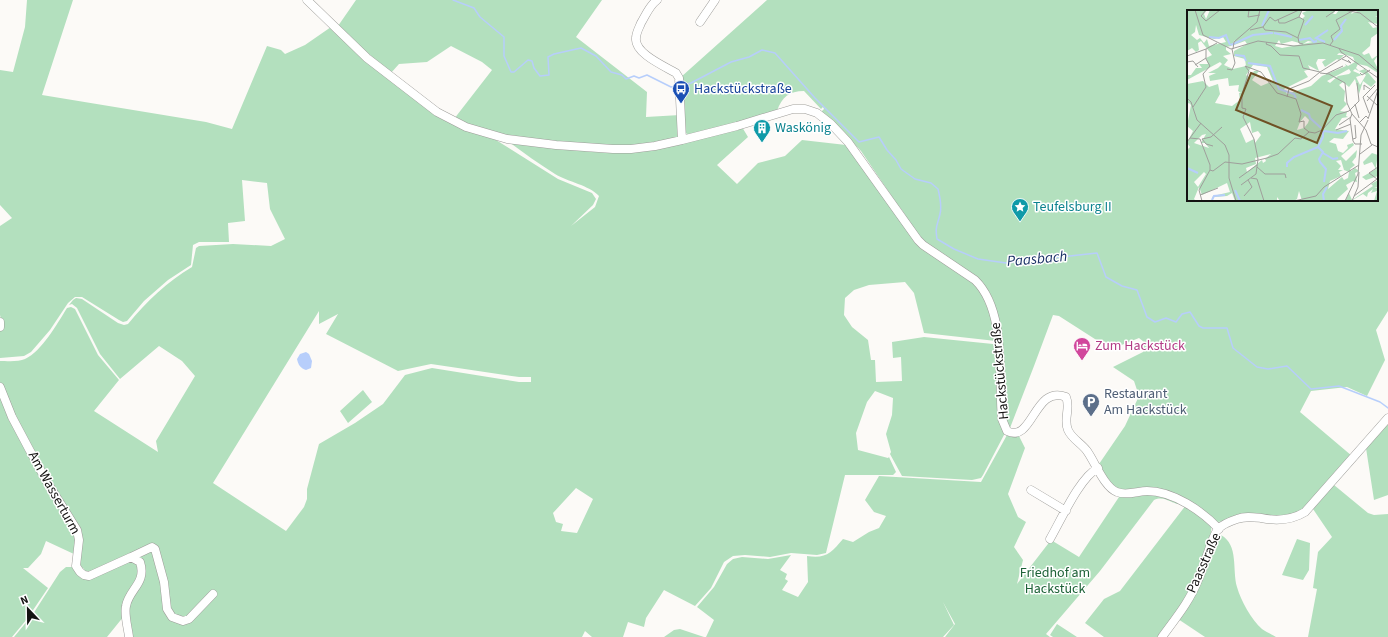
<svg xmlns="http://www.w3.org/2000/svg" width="1388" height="637" viewBox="0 0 1388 637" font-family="'Source Sans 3',sans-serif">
  <rect width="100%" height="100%" fill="#fcfaf7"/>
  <!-- green -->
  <path fill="#b3e0be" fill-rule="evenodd" d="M27,0h46l-31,95 164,27 26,7 35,-83 14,4 4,4 20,-9 26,-18 95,79 70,34 62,39 34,14 4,6 -3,6 -22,21 24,-19 4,-11c-10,-11 -31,-14 -44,-22 -16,-10 -31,-21 -46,-32l84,10 37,1 112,-26 6,10 -31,28 20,19 21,-21 27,-7 17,-16 44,5 67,92 62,46 14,21 7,37 -72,-8 -10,-40 -9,-11 -36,3 -15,5 -9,8 -1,17 8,12 16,13 3,20h4l1,22 26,-1 -1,-24 -8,1 -1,-16 32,-5 69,7 3,1 9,88 -22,42 -2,3 -9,2 -70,-4 -12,-22 1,-2 -5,-18 6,-19 1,-17 -18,-7 -8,11 -11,31 2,17 30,8 1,-1 7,15 -3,3h-48l-19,78 -9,2 -26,-2 -21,4 -25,-2 -12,1 -9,6 -13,26 -16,18 -31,-16 -18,28 -2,9 -16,-5 -5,15h-31l-7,-6 -3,6h-450l-8,-21 -17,21h-93l19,-23 27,-42 6,-5h6l7,7 7,3 -2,-8 -8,-6 6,-23 -51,-90 -31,-67v-22c7,0 19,1 25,-2 17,-8 32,-35 42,-51l4,-1 4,2 23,46 21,25 -25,31 64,41 -2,-11 39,-65 -13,-15 -23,-15 -39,33 -20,-25 -23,-46 -5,-4 -3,1 4,-5 3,-2 6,1 36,24 6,2 4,-1c19,-23 39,-42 64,-57l4,-19 3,-2 34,-2 38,2 14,-7 -15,-30 -3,-26 -25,-3 3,41 -17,2 1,19h-30l-6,3 -2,20 -23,15 -24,21 -17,20 -4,1 -4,-2 -37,-23h-7l-7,6 -18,27 -19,22 -7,4 -24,2v-28l2,-7 -2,-8v-89l12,-8 -12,-13v-135l13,2 12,-45zM319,311v13l19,-10 -12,20 72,37 33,-7 88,13h12v5h-12l-87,-14 -27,7 -22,29 -28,19 -36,21 -12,45v10l-3,8 -18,24 -73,-48zM576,488l17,11 -16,34 -16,-2 2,-7 -7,-2 -3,-9z
    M356,0h246l-26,37 71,55 -1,25 34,-2v23l-50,9 -74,-5 -67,-10 -35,-13 38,-49 -10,-8 -31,-16 -24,16 -28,2 -9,10 -26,-22 -26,-26z
    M767,0h621v311l-12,19 9,30 -18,36 -20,-9 -36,4 -11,21 52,44 -55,59 -80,7 -52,-32 -42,2 -11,-5 -13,-23 26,-38 14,-30 -5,-15 -21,-14 30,-15 1,-10 -5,-4 -25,10 -16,-7 -39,-25 -6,-1 -19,51 -24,62 -6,-12 -6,-100 -5,-16 -8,-14 -8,-8 -51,-35 -10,-11 -14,-22 -5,-6 -36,-53 -30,-31 -10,-8 3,-3 -1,-2 -2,2 -17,-18c-15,0 -22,6 -27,20l-84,23h-6l-3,-4 -3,-53zM1188,11h189v189h-189z
    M363,390l9,12 -24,21 -8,-12z
    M0,391l79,149 -3,15 -30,-14 -5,13 -13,14h-5l25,20 -21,31 -15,18h-12z
    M1388,422v73l-14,5 -8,-52z
    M1007,435l12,1 6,12 -17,46 10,23 8,5 -12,25 9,13 -6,24 34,-44 28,17 40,-60h13l23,-3 25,9 -3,1c-9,-3 -14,-8 -23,-4l-54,71 -54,63 4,3h-105l10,-13 -12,-22 11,23 -11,12h-237l8,-17 -17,-13 17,-20 13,-23 6,-5 9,-2 26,2 23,-4 -11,15 7,4 -2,5 3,2 -6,9 16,7 10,-15 -1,-26c19,3 24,-3 36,-17l10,3 16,-10 10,-4 7,-12 -12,-4 -9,-12 14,-24 102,6z
    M1334,485l34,28 6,2 14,-1v123h-80l9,-48 -4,-1 5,-36 14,-15 -19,-28z
    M1186,505l25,21c3,11 -18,59 -24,70 -8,14 -19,27 -28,41h-55l-19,-14 19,-24 16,-8z
    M1221,535c18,10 11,35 16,52 4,14 14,32 25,42 4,3 9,5 14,8h-71l-27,-18 39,-82z
    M1297,539l13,4 -1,27 -6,10 -21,-5z
    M1057,624l20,13h-24l-3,-2z
    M680,629l24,8h-40l10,-7z"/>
  <!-- water -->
  <path fill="#b7cefb" d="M306,352l3,2 3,7 -1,7 -5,2c-6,-2 -8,-6 -9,-11l3,-5z"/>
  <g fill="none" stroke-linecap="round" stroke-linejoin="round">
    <!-- stream -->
    <path stroke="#b7cefb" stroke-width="1.5" d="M453,0l21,8 6,9 24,20v19l7,16h3l14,-12 4,1 2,7 6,8 9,-1 -1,-18 6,-3 27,-6 15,8 15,16 11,3 4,4 8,-3 5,2 8,-3 24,12 6,-1
      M682,85l9,-2 40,-21 18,-5 13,-7 13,3 40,45 44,44 20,-5 8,13 9,10 5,9 14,10 16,4 7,6c2,8 4,17 2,25 -3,13 -5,12 -3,25l17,10 24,10 28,4 91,-10 9,24 16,9 15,4 10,27 8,5 11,-4 10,4 6,-8 8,-2 9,14 4,2h24l6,20 24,19 11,2 19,-3 24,23 28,-3 41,16 8,6"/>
    <defs>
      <path id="minor" d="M307,0l60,58 70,54 29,15 41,12 49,6 57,4h18l24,-3 27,-6 55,-14 56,-17h12l12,4 14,11 17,18 70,98 5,5 52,35c32,31 23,97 27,139l5,12c26,13 27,-47 59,-34 5,11 -3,22 2,33 4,9 13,13 19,21 8,11 17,36 30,41 9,4 21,-1 30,-1 26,0 55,20 72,38
        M657,0c-8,6 -11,15 -16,23 -2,5 -5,10 -5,15 -2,15 28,28 40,35l3,5 3,62
        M700,22l15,-22
        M0,322v5
        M0,387l12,30 17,32 18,33 30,48 2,10 -3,26 4,6 4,3 5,1 42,-19 9,5c7,21 -11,27 -14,44 -2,9 2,22 3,31
        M1031,490l35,21
        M1050,539c11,-19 30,-62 48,-71
        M131,557l21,-10 3,2 9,33 3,27 5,8 11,4 6,-2 24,-25
        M1162,637c13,-18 28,-36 36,-57 6,-12 13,-42 20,-51 5,-5 13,-8 19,-10 8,-3 15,-2 24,-1 15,3 31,2 44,-6l83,-94"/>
    </defs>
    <!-- minor casing -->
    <use href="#minor" stroke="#9e9d9a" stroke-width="9"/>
    <!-- minor -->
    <use href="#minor" stroke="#fff" stroke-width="8"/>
  </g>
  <!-- icons -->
  <defs>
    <symbol id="bus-pin" viewBox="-11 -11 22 30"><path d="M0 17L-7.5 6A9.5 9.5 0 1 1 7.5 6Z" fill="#1a4fb4" stroke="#fff"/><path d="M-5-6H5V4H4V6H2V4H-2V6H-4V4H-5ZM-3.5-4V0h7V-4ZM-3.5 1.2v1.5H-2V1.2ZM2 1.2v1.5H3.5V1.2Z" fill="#fff"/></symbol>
    <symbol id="building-pin" viewBox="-11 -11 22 30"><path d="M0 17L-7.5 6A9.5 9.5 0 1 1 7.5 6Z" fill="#0f9aa8" stroke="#fff"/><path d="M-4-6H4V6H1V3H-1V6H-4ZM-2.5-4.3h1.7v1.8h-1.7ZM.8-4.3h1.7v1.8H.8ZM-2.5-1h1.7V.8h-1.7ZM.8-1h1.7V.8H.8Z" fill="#fff"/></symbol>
    <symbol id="sight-pin" viewBox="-11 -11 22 30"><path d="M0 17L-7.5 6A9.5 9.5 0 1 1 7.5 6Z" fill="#0f9aa8" stroke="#fff"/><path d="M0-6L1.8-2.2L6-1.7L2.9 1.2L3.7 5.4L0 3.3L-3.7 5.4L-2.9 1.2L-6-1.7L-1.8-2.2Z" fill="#fff"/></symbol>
    <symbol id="hotel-pin" viewBox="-11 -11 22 30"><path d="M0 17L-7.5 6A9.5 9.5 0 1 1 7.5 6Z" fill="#d1479c" stroke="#fff"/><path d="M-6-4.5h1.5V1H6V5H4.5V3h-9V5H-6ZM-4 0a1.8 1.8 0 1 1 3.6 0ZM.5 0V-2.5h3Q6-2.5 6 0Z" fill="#fff"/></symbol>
    <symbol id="parking-pin" viewBox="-11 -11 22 30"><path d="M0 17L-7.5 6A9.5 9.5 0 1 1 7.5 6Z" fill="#5c6f8a" stroke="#fff"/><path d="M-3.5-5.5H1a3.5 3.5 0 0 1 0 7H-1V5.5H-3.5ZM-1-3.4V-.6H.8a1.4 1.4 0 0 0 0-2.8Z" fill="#fff"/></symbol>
  </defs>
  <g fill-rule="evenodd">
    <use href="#bus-pin" x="671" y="79" width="20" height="27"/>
    <use href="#building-pin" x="752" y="118" width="20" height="27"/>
    <use href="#sight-pin" x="1010" y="197" width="20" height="27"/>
    <use href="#hotel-pin" x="1072" y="336" width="20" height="27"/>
    <use href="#parking-pin" x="1081" y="392" width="20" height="27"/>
  </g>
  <g text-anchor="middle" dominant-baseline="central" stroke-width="3" stroke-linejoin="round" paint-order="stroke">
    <!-- transit labels -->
    <g font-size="14" fill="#164399" stroke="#fff" text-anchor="start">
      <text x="694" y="89">Hackstückstraße</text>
    </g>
    <!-- culture labels -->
    <g font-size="14" fill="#0d838f" stroke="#fff" text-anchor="start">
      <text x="775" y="128">Waskönig</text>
      <text x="1033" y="207">Teufelsburg II</text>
    </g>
    <!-- hotel labels -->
    <g font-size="14" fill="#b23c85" stroke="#fff" text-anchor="start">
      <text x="1095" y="346">Zum Hackstück</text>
    </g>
    <!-- street labels -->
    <g font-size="14" fill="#141312" stroke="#fff">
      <text transform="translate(1000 371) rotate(-95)">Hackstückstraße</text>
      <text transform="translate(54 493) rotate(61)">Am Wasserturm</text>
      <text transform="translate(1204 563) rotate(-66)">Paasstraße</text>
    </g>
    <!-- service labels -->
    <g font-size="14" fill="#4e5e75" stroke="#fff" text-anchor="start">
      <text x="1104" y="394">Restaurant<tspan x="1104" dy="16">Am Hackstück</tspan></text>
    </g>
    <!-- park labels -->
    <g font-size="14" fill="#1d6237" stroke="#fff">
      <text x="1055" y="573">Friedhof am<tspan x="1055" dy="16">Hackstück</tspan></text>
    </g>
    <!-- water labels -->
    <g font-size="15" font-style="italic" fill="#193065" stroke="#fff">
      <text transform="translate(1037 259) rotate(-5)">Paasbach</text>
    </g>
  </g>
  <!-- overview -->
  <g transform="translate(1187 10)">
    <rect width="191" height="191" fill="#fcfaf7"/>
    <path d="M0,0h20l-3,4 2,5 4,-9h92l-3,7 3,2 3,-3 -3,-3 7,-3h27l-3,4h3l3,-4h15l-3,4 9,-4h18v6l-3,1h3v7l-10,-2 5,6 5,-1v6l-7,5 -1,8 -8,7 2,2 5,-2 3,6 6,-4 -4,6 3,6 1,-2v8l-11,-7 -9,-2 -2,4 3,3 6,-2 11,13 -5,5 -8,-6 -4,13 -4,-15 -6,8 -6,-5 -4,3 6,6 -1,10 3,3 -7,7 7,1 -1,4 2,1 -6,1 -7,11 14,2 -6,8 -9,-1 -5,4 7,2 2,7 5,2 5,-5 -1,-3 6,-2 1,2 -13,11 5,5 11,-11 -1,7 -4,5 3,3 -5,4 1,2 4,-3 4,3 -4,2 2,9 -4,-1 -7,4 2,4 -11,10 2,2h-37l-3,-10 -2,8 -3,2h-14l-3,-4v4h-42l-3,-8 -5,3 -13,1 -3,4 2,-5 17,-4 -3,-9 -25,12 -3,-8 -5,12 2,2h-9v-51l3,-3 -3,-4 6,-12 -6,-5 4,-21 -2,-2 -2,1v-20l16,-3 6,6 9,-3 2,10 -5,9 17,3 8,-6 -1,-7h2l-3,-2 1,-6 -10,1 -1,-8 -18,3 -1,-5 7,-3h-8l10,-5 4,-4 -2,-2 -33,18v-5h4l5,-7h6l-3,-4h9l-2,-6 6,-3 -11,-14 -3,2 1,7 -3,2 -4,-4 -5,3zM9,15l3,10 15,4 9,-2 3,5 -17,4 -2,-7 -3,4 -4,-5 -3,2 -6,-5 4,-3zM48,30l-1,5 11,-4 2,3 -13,7v5l11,3 1,7 -13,3 -9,-4 4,-5 -5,-4 8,-2 -5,-4v-3l5,-1zM92,30l2,4 11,-3 11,3 5,-3 5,1 -31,6 -7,-2zM152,43l14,4 2,5 -7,4 -3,-2 1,2 -24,10 -11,10 -24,8 -3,-5 24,-12 -4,-6 6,-2 -2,-4 11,6 -3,-8 2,-4h8l-4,3 3,5 12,-8 2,1 5,-5h-7zM66,55l14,2 6,14 -12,5 -9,-6 7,-9h-5l-4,7 -4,-3zM162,59l2,3 -2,2 -11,2 -8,7 -3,-2zM168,59l11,6 -6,10 -4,-8 6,-2 -9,-4zM118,106l4,4 -1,3 -4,5 -7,2 3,-8zM63,112l2,11 6,-2 3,4 -6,8 -1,-4 -8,4 -6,-14zM19,124l-5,9h4l4,5 -15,-5 8,-8zM84,144l-6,5 1,2 -3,2 -1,-3 -15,12 -1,-4 10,-4 -1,-6zM154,150l3,10 5,2 -1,6 -4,2 -2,-3 -14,12 2,-8 11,-5 -2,-4 4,-2h-5l3,-4 -5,-5zM17,162l2,2 -8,13 -4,-5zM185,143l6,2 -2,11 2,10 -12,4 -4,-3 14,-8 -4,-7 -8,3 -1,-3zM191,170v7l-4,1h4v13h-4l3,-10 -6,2 2,-4 -5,4 -1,4 -4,-3 -12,7h-6l4,-8 3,7 21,-14 -2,-2z" fill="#b3e0be" fill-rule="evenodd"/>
    <path fill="none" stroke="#b7cefb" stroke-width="2" d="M118,15l8,-9M75,16l7,-16M87,23l18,4M22,27l10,1 7,-3 4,10M112,30l11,-2 4,4 3,-1M147,30l8,-9 -1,-5 5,-7M138,32l-9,-4 12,-8M44,35l22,-10 20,-2M48,45l9,1 2,5M61,53l22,3 9,23 15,5 2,4M114,100l8,4 1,4 11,10M136,121v6l-5,10 5,5 -4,7 1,3 6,7 -2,13M137,121l14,2 9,-2M136,143l10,6 5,-1M100,157v-4l7,-6 24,-10M0,158l11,5M48,180l5,11M25,190l2,-4 11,-1M137,191l-1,-7 4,-7"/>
    <path fill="none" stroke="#9f9e9b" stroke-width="1" d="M8,0l8,25 28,14 27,-8 36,5 29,-3 36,12 19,16M19,0l-5,6 5,5 14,-11M62,0l-1,7 12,-2M157,0l16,3 18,14M112,7l5,3 -6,17 1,6 4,1M139,7l10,-7M91,9l1,4h6l14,-6 3,-7M76,17l2,3 21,2 12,6M63,20l13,-3 7,-10 5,4 24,-11M80,32l-1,2 5,2 9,9 19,1 4,12M143,35l3,-4 -2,-5 9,-7 -4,-9 18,-10M152,38l2,4 37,26M45,39l3,14M46,39l1,-7 23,-20 3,-12M0,46l19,-7M155,49l9,4 -3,-3M0,52l6,-1 5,6M8,55l11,-7M58,56l16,6 16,21 19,6 5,15 -2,8 5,-1v7l5,4M116,58l17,4 26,-16M40,59l5,1 3,-7M133,63l9,1 16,9 2,20 5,11 14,16 5,14 7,3M173,63l2,2 8,-5M139,64l17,-8M170,73l2,18M177,80v-5l6,4M180,86l11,10M100,87l2,-8 20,-8 11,-9M176,87l6,16M176,87l12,-12M0,88l4,4 6,18 28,25 4,10v23l7,23M180,91l11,-13M168,94l4,14M6,97l13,-20 -3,-13 7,-8 -4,-7v-10l11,-6M165,104l-2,5 3,22 2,3h7M181,109l10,-29M172,113l7,-7 2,2M152,115l12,-8M149,120l15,-6M122,122l6,1 7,-3 14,-15 13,-4 10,-10M3,128l10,1 10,26v5M166,129l3,-1 -1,-13M0,132l14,-19M26,136l-7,-2 -4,-5 9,-2 11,-10M173,144l12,-9M70,157l8,7h20l1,4M23,160l3,1 12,-9 17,2 25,-6 11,-4 17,-16 6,1 8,-7M52,168l18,-13M64,168l6,1 7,22M54,175l15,-11 2,-15 -4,-20 -11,-22 3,-8 -4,-1v-14l7,-23 -4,-5M13,185l18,-7M57,186l8,-9 -4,-7M167,186l23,-17 -8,-6 9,-6M15,191l-3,-11 11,-20M107,191l22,-5 8,-9 35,-22M158,191l13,-27 3,-39 7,-15M165,191l6,-14 1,-15"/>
    <path fill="#6f5125" fill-opacity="0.15" stroke="#6f5125" stroke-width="2" d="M64,63l81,33 -15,37 -81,-33z"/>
    <rect width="191" height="191" fill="none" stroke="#141312" stroke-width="2"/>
  </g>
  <!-- north arrow -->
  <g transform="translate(28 609) rotate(338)" stroke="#ffffff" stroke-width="3" paint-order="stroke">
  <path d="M0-3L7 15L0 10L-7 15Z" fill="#141312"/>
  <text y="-6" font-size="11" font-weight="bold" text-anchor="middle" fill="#141312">N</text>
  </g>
</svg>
